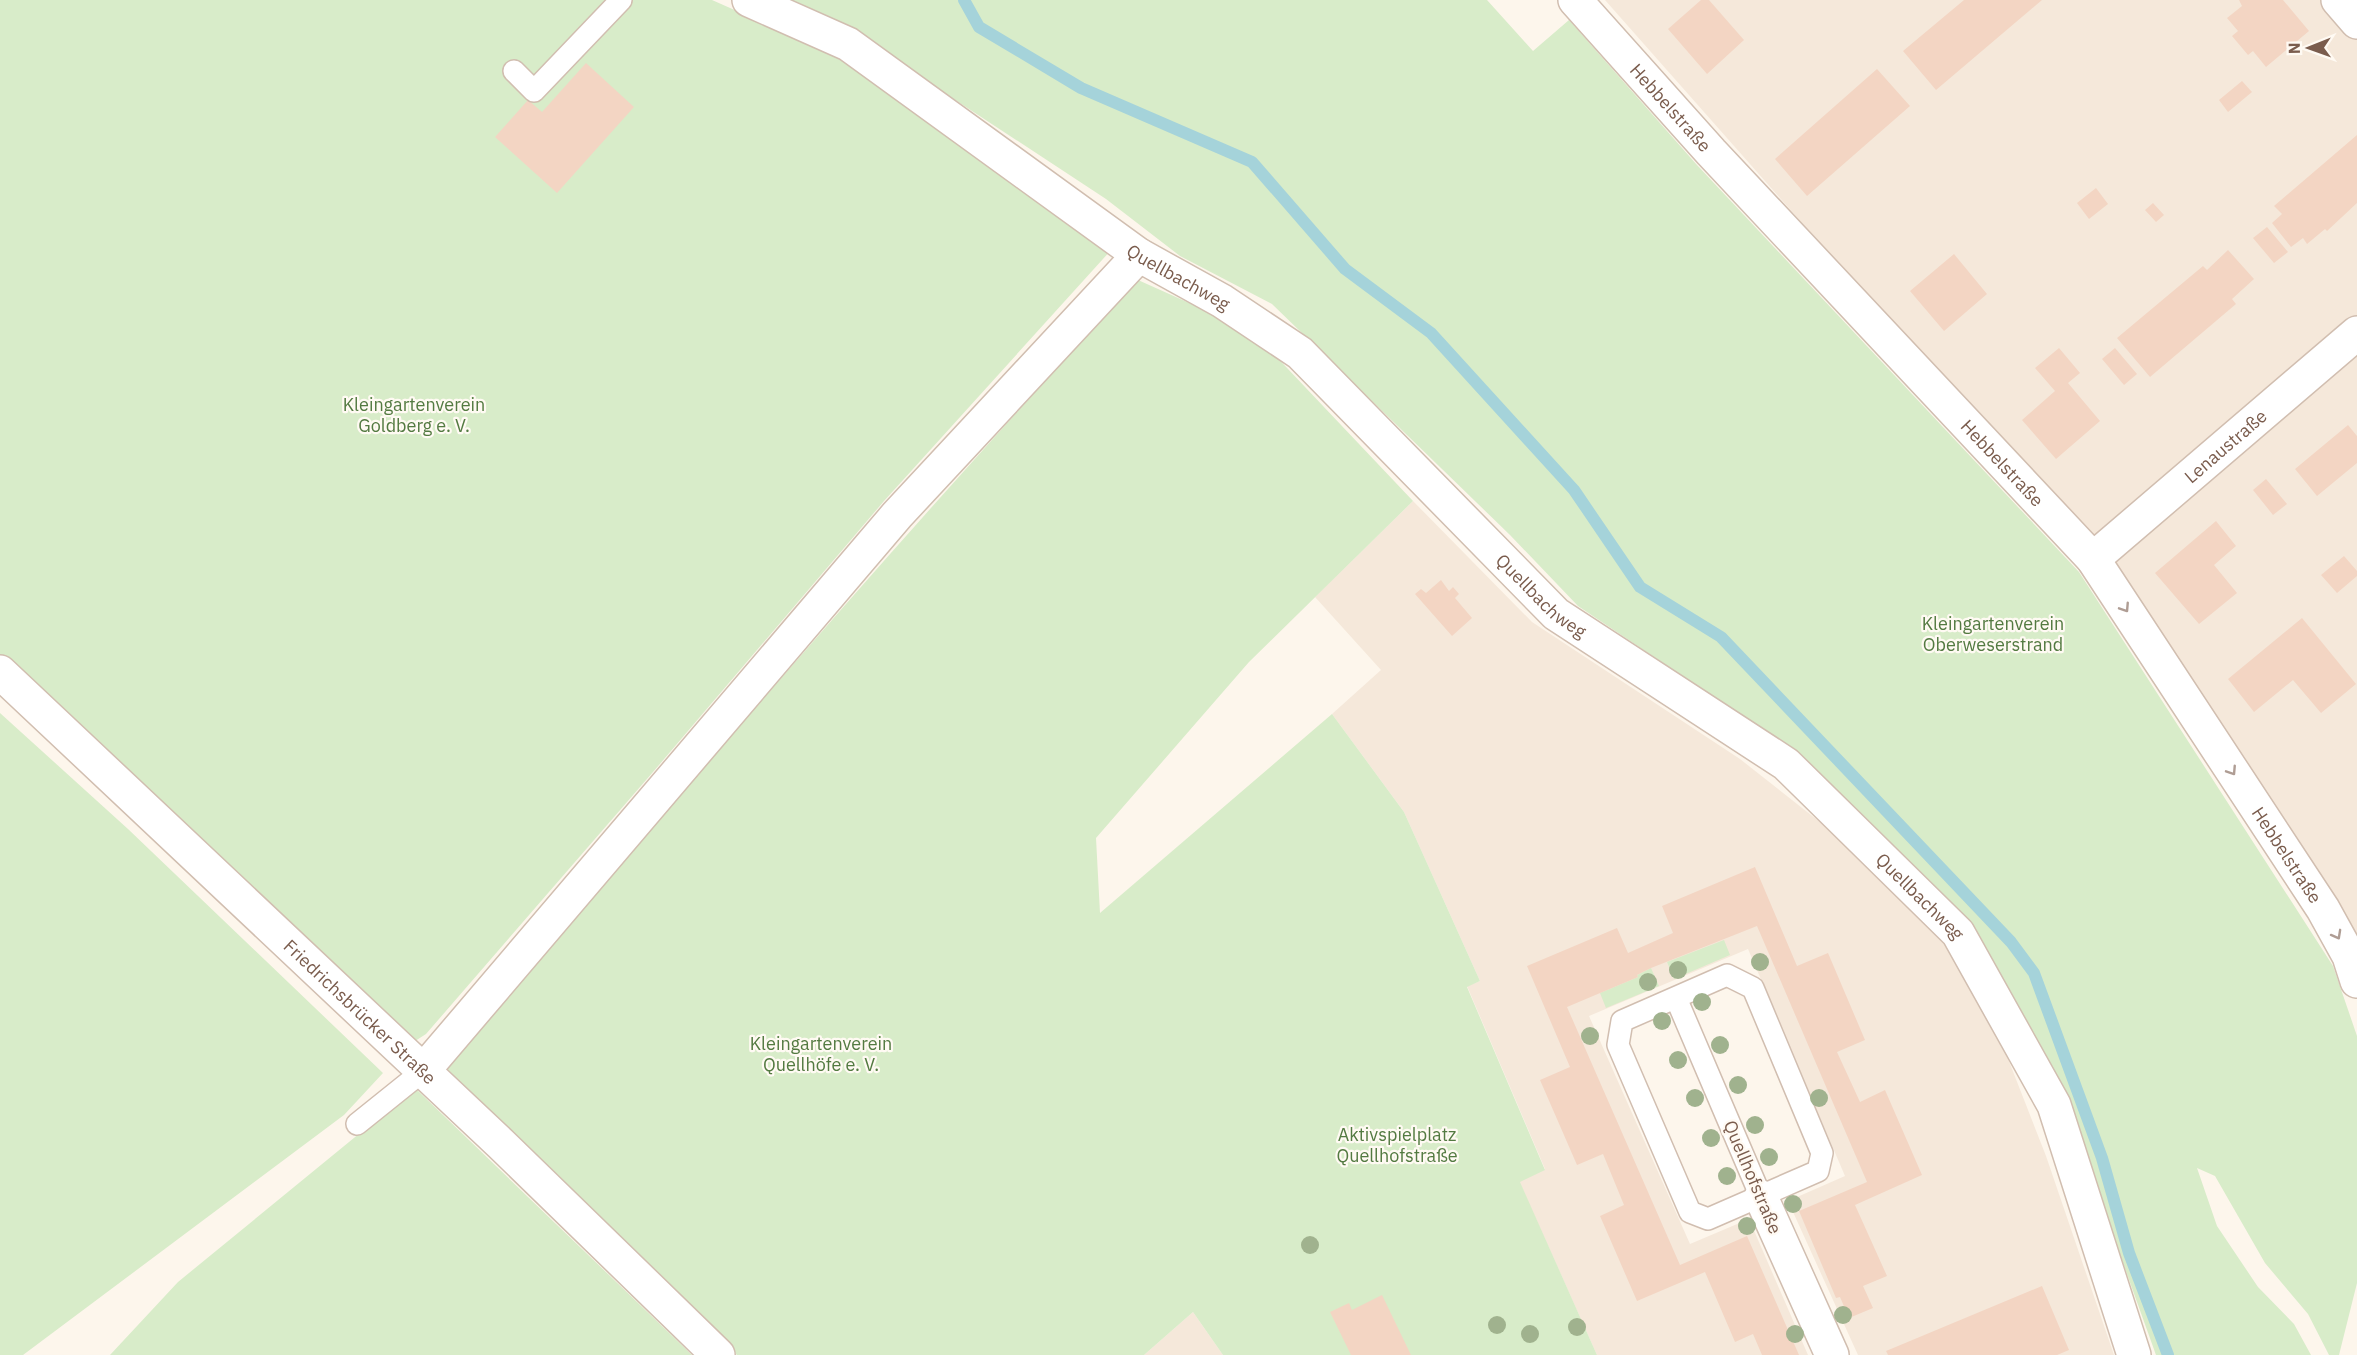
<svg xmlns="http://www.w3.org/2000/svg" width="2357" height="1355" viewBox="0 0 2357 1355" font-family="'IBM Plex Sans',sans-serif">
  <rect width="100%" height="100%" fill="#fdf6ec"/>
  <!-- residential -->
  <path fill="#f5e8da" d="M1605,0h752v944l-84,-136 -372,-473z
    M1413,501l119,121 208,137 85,67 125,120 53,100 43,110 68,199h-256l-70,-154 57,-25 -97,-227 -159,67 101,228 59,-25 59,136h-211l-78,-174 26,-12 -78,-183 13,-5 -76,-169 -72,-98 49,-44 -66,-73z
    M1193,1312l30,43h-79z"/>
  <!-- green -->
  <path fill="#d8ecc9" d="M0,0h712l127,56 273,193 -228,252 -231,271 -227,262 -14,9 -412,-388z
    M781,0h706l46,51 36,-31 128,145 382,407 254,394 24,70v247l-18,72h-10l-21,-41 -43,-51 -50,-87 -18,-8 20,58 41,61 36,37 17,31h-155l-90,-251 -102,-187 -189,-179 -197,-132 -68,-71 -238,-231 -92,-48 -74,-57 -251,-165z
    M1138,280l78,35 54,35 143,151 -164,161 -153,176 4,75 232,-199 72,98 76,169 -13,6 78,183 -25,12 77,173h-374l-30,-43 -49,43h-407l-296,-285c231,-265 458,-533 697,-790z
    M0,713l128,116 255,244 -39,42 -321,240h-23z
    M1724,940l6,15 -56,24 -7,-17z
    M1651,968l8,18 -53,22 -6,-15 38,-16 -1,-2z
    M415,1088l277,267h-582l68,-73z"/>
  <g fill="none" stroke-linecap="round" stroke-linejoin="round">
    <!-- stream -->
    <path stroke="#a5d3da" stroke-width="12" d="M964,0l15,27 102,61 171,74 93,107 86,64 143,157 66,97 81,50 290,305 23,31 68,185 27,95 39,102"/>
  </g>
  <!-- building -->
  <path fill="#f3d5c3" d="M1701,0h8l35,40 -37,34 -39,-45z
    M1964,0h78l-106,90 -33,-39z
    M2239,0h44l26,31 -43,36 -13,-16 -5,4 -16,-19 6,-5 -11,-13 15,-12z
    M586,63l48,44 -77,86 -62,-56 33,-37 14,12z
    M1877,69l33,37 -103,90 -32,-37z
    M2242,81l10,11 -24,20 -9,-12z
    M2357,135v68l-30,28 -2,-2 -18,15 -4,-6 -12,9 -19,-24 10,-9 -8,-8z
    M2096,188l12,16 -19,15 -12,-16z
    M2153,203l11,12 -8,7 -11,-12z
    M2267,227l21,25 -14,11 -21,-25z
    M2228,250l26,29 -22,20 4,5 -86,73 -33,-39 86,-72 4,4z
    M1954,254l33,40 -43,37 -34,-40z
    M2059,348l21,25 -12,10 32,38 -44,38 -34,-39 33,-29 -20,-23z
    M2115,348l22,26 -13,11 -22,-26z
    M2348,425l9,11v27l-40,33 -22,-27z
    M2266,479l21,25 -14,11 -20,-25z
    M2216,521l20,25 -22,19 23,28 -38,31 -44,-51z
    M2344,556l13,15v5l-20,17 -16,-18z
    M1441,580l8,11 4,-4 6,7 -4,4 17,20 -20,18 -37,-42 6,-5 5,4z
    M2302,618l54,66 -35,29 -28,-33 -39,32 -26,-33z
    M1755,867l42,99 31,-13 37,87 -28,12 23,50 25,-12 37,85 -67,30 32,71 -24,10 10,22 -24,10 -9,-21 -4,1 -37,-87 68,-29 -110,-256 -106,42 -14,7 1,2 -71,30 113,258 67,-29 52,119h-37l-9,-21 -18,8 -30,-70 -68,29 -37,-85 24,-11 -21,-51 -26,11 -37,-85 30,-13 -43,-101 90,-38 11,25 45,-20 -11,-27z
    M2042,1286l27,64 -12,5h-169l-2,-4z
    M1382,1295l29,60h-60l-21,-43 19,-9 3,7z"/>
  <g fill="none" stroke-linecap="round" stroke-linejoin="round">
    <defs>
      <path id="service" d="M514,71l20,20 87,-91
        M1727,975l26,13 69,165 -4,18 -110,48 -18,-7 -72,-167 4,-24z
        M1676,998l85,199
        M357,1124l66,-53"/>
      <g id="minor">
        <path id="s1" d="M749,0l99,44 291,211 83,46 78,52 256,261 230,150 172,169 96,172 80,250"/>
        <path id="s2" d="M1575,0l136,152 382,407 230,350 26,47 8,25"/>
        <path d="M2338,0l19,22"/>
        <path id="s3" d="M2093,559l264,-226"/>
        <path id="s4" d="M0,672l501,472 217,211"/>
        <path d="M423,1071l474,-556 242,-260"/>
        <path d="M1761,1197l71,158"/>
      </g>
    </defs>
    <!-- service casing -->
    <use href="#service" stroke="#d1beb0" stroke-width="24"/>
    <!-- minor casing -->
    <use href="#minor" stroke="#d1beb0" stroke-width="36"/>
    <!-- service -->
    <use href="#service" stroke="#fff" stroke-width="21"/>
    <!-- minor -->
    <use href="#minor" stroke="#fff" stroke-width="33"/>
  </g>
  <!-- trees -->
  <g fill="#a0b28e">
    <circle cx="1760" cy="962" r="9"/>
    <circle cx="1678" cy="970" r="9"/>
    <circle cx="1648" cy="982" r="9"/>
    <circle cx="1702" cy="1002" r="9"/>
    <circle cx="1662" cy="1021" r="9"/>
    <circle cx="1590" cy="1036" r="9"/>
    <circle cx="1720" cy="1045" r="9"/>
    <circle cx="1678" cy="1060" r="9"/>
    <circle cx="1738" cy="1085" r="9"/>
    <circle cx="1695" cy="1098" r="9"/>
    <circle cx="1819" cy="1098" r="9"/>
    <circle cx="1755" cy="1125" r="9"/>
    <circle cx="1711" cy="1138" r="9"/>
    <circle cx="1769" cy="1157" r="9"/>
    <circle cx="1727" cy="1176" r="9"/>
    <circle cx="1793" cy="1204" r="9"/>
    <circle cx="1747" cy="1226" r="9"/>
    <circle cx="1310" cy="1245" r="9"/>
    <circle cx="1843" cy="1315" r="9"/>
    <circle cx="1497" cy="1325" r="9"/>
    <circle cx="1577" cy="1327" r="9"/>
    <circle cx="1530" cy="1334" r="9"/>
    <circle cx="1795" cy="1334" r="9"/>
  </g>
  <!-- one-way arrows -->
  <defs><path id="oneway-chevron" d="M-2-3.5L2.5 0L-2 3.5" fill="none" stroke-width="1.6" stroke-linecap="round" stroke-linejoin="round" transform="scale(1.5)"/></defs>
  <g stroke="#af9d94">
    <use href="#oneway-chevron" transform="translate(2125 608) rotate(57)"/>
    <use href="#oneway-chevron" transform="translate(2232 771) rotate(57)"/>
    <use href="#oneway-chevron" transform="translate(2337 935) rotate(61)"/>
  </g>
  <g text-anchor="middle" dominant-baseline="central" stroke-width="4.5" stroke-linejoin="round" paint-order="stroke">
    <!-- street labels -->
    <g font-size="18" fill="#7a5c4d" stroke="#fffaf3">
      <text stroke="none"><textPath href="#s2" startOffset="144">Hebbelstraße</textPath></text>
      <text stroke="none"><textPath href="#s1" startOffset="513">Quellbachweg</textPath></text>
      <text stroke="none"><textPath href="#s3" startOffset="174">Lenaustraße</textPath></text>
      <text stroke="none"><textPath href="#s2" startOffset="630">Hebbelstraße</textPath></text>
      <text stroke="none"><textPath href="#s1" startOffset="999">Quellbachweg</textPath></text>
      <text stroke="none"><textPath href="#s2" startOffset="1116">Hebbelstraße</textPath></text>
      <text stroke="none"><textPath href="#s1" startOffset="1485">Quellbachweg</textPath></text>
      <text stroke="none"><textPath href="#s4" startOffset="495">Friedrichsbrücker Straße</textPath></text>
      <text transform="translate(1753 1177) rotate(67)">Quellhofstraße</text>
    </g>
    <!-- park labels -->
    <g font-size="18" fill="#537a41" stroke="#fffaf3">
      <text x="414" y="404">Kleingartenverein<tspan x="414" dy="21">Goldberg e. V.</tspan></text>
      <text x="1993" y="623">Kleingartenverein<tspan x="1993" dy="21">Oberweserstrand</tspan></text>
      <text x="821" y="1043">Kleingartenverein<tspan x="821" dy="21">Quellhöfe e. V.</tspan></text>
      <text x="1397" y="1134">Aktivspielplatz<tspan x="1397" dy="21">Quellhofstraße</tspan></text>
    </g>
  </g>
  <!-- north arrow -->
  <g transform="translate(2309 48) rotate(269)" stroke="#fffaf3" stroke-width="4.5" paint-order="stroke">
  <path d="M0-4.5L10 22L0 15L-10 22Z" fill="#7a5c4d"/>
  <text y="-9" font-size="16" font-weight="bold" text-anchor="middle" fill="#7a5c4d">N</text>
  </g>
</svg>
